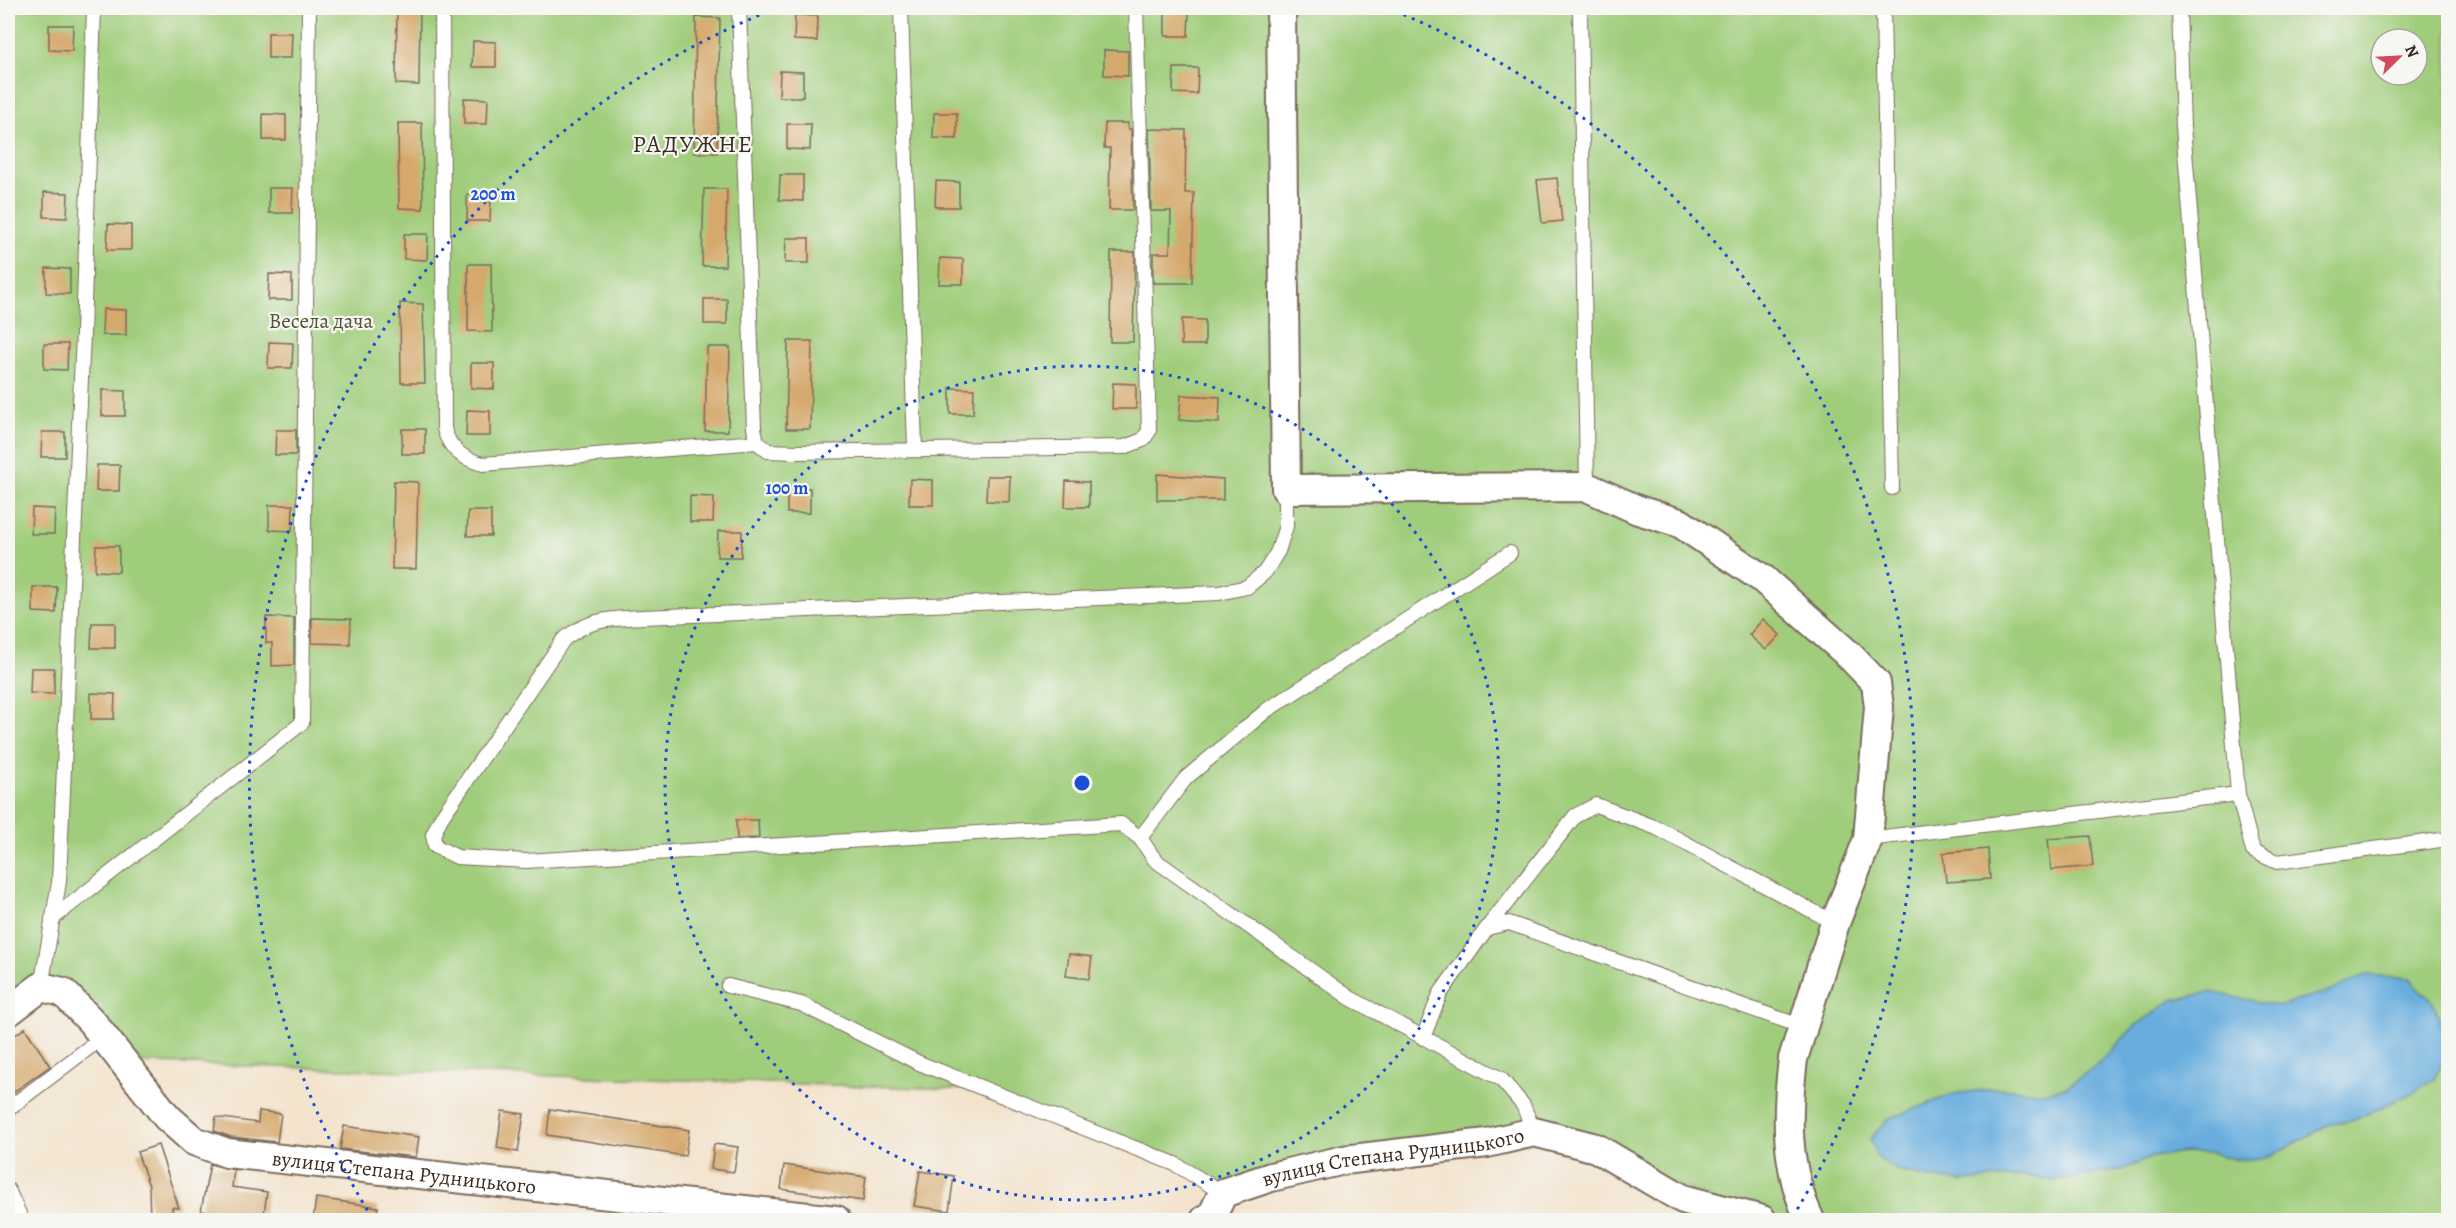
<svg xmlns="http://www.w3.org/2000/svg" width="2456" height="1228" viewBox="0 0 2456 1228" font-family="Alegreya,serif">
  <rect width="100%" height="100%" fill="#f6f6f2"/>
  <filter id="ink" filterUnits="userSpaceOnUse"><feTurbulence type="fractalNoise" baseFrequency=".0167" numOctaves="2"/><feDisplacementMap in="SourceGraphic" scale="12" xChannelSelector="R" yChannelSelector="G"/><feConvolveMatrix kernelMatrix="1 2 1 2 8 2 1 2 1" color-interpolation-filters="sRGB"/></filter>
  <filter id="wash" filterUnits="userSpaceOnUse"><feTurbulence type="fractalNoise" baseFrequency=".008" numOctaves="4" result="noise"/><feDisplacementMap in="SourceGraphic" scale="24" xChannelSelector="R" yChannelSelector="G"/><feGaussianBlur stdDeviation="1.35" result="paint"/><feColorMatrix in="noise" values="0 0 0 0 0 0 0 0 0 0 0 0 0 0 0 0 0 1.4 0 .05"/><feComposite in="paint" operator="in"/></filter>
  <g filter="url(#wash)">
    <rect width="100%" height="100%" fill="#f3e3cc"/>
    <!-- green -->
    <path fill="#a0cd7b" stroke="#6e7c4c" stroke-width="1.5" fill-rule="evenodd" d="M8,8h2440v1040l-13,-43 -116,-10 -42,11 -28,-6 -114,26 -39,40 -30,21 -23,6 -43,-5 -47,6 -66,26 42,58 33,3 62,-5 32,5 68,-12 28,-12 31,-5 27,1 29,7 31,-3 57,-32 27,-5 81,-43 13,-24v167h-686l-203,-83 -336,56 -49,-29 -189,-74 -862,-28 -60,-70 -55,20zM2381,39h36v36h-36z"/>
    <!-- water -->
    <path fill="#67adde" stroke="#516c7e" stroke-width="1.5" d="M2366,975l44,3 25,27 13,48 -13,24 -19,14 -62,29 -27,5 -57,32 -31,3 -29,-7 -27,-1 -31,5 -28,12 -68,12 -32,-5 -62,5 -33,-3 -30,-7 -21,-13 -8,-19 17,-19 66,-26 47,-6 43,5 23,-6 30,-21 39,-40 38,-26 38,-8 66,14 42,-11z"/>
    <g id="blocks">
      <!-- building -->
      <path fill="#d5a86c" d="M397,8h23l-1,77 -23,-1z
        M1165,10l24,1 -1,25h-23z
        M795,15l23,1 -1,25 -23,-1z
        M696,17l24,1 -3,135h-23z
        M49,25h24l-1,26 -23,-1z
        M268,33h24l-1,25h-23z
        M473,41l23,1v25h-24z
        M1104,50l24,1v25l-24,-1z
        M1174,68h24l-1,26 -24,-1z
        M780,71l23,1v25h-24z
        M464,98l24,1 -1,25h-23z
        M934,113h23v26l-24,-1z
        M263,114l23,1v25h-23z
        M398,123h24l1,86 -24,-1z
        M1105,123h23v6h3l2,81h-24l1,-62h-6z
        M787,124h24l-1,26 -23,-1z
        M1149,129l37,1 -1,63h9l-2,90h-39v-30h17l1,-42h-20z
        M780,175h23v26l-24,-1z
        M1557,178l5,43 -20,2 -5,-43z
        M936,181l23,1v25h-24z
        M269,188h24l-1,25h-23z
        M704,189h23l-2,77h-23z
        M44,192l24,1 -1,25 -23,-1z
        M467,195l24,1 -1,25h-23z
        M108,224l23,1v25h-24z
        M404,234h24l-1,26 -23,-1z
        M786,238h23v25h-24z
        M1111,252h24l-2,90h-23z
        M940,258l23,1v25h-24z
        M468,264h23l1,68 -24,-1z
        M46,268l24,1v25l-24,-1z
        M269,274l23,1v25h-24z
        M704,299h23v25h-23z
        M400,303l23,1 2,79h-24z
        M103,309l23,1v25h-24z
        M1182,319l23,1v25h-24z
        M788,341h24l-2,88h-24z
        M269,342l24,1 -1,25h-24z
        M44,344h24l-1,26 -23,-1z
        M707,347h23l-2,84h-23z
        M471,363h23v26l-23,-1z
        M1113,383l23,1v25h-24z
        M950,388l24,1 -1,25h-23z
        M102,390l23,1v25h-23z
        M1181,395l39,2 -1,26 -40,-3z
        M467,410l23,1v25h-24z
        M402,429h23v25h-23z
        M276,430h20v25h-21z
        M42,432h23v25h-24z
        M97,465h23l-1,26h-23z
        M1157,474l66,5v21h-66z
        M987,476h23l-1,26 -23,-1z
        M910,479l23,1v25h-24z
        M394,481l24,1 -2,87h-24z
        M1066,481l23,1v25h-24z
        M787,487l23,1v25h-23z
        M690,496l24,1 -1,25h-23z
        M269,505h24l-1,26 -23,-1z
        M32,508l23,1 -1,25h-23z
        M468,511h23v25h-24z
        M718,531h24l-1,26h-24z
        M96,546h23v26l-24,-1z
        M33,587h24l-1,26 -23,-1z
        M266,617l28,1v47l-22,1v-23h-6z
        M312,618l39,1 -1,25 -38,-1z
        M1763,619l17,16 -14,15 -17,-15z
        M92,623h23v25h-24z
        M31,668h23v26l-24,-1z
        M91,693l24,1 -1,25h-23z
        M736,820h22l1,18 -22,1z
        M2090,836l3,30 -42,4 -3,-31z
        M1988,849l2,30 -44,3 -3,-29z
        M1069,954l23,3 -3,22 -23,-3z
        M25,1028l25,38 -42,30v-56z
        M550,1109l139,21 -4,26 -138,-21z
        M259,1111l22,3 -4,28 -46,-5 -17,-6 2,-14 42,6z
        M502,1111l22,3 -6,38 -21,-4z
        M344,1126l75,11 -3,20 -76,-8z
        M714,1144l24,3 -4,25 -23,-3z
        M158,1145l21,63 -7,-1 1,14h-23l-1,-35 -12,-34z
        M210,1164l24,6 -2,17 35,5 -4,29h-26l1,-5 -37,-5z
        M784,1165l82,12 -3,24 -82,-12z
        M920,1171l34,5 -5,35 -35,-5z
        M316,1198l62,9 -1,14h-64z"/>
    </g>
  </g>
  <g filter="url(#ink)">
    <use href="#blocks" fill-opacity="0" stroke="#7b6b5b" stroke-width="1.5"/>
    <g fill="none" stroke-linecap="round" stroke-linejoin="round">
      <defs>
        <path id="lane" d="M442,8l2,421c6,21 19,30 39,35l274,-22
          M739,8l15,420 3,14 11,9 29,1 327,-5 19,-7 6,-9 -13,-423
          M901,8l14,440
          M1580,8l7,479
          M1883,8l9,480
          M2179,8l4,119 55,667 15,57 24,11 171,-23
          M1286,489v37l-8,25 -13,21 -18,15 -28,6 -576,24c-33,2 -52,1 -79,22l-123,179 -8,17 2,11 22,11 69,4 595,-37 19,14 15,22 195,138 151,81 22,26 11,27
          M1140,838l46,-60 81,-68 243,-157
          M1868,839l370,-45
          M52,919l250,-196 7,-715
          M1487,928l88,-112 21,-11 61,23 178,95
          M728,986l73,18 118,59 256,101 48,29
          M41,987l18,-105 24,-549 11,-325
          M1423,1038l17,-44 47,-66 22,-5 294,104
          M8,1109l95,-72
          M8,1190l14,30"/>
        <g id="street">
          <path d="M1281,8l5,481 301,-2 51,23 42,13 83,56 86,76 27,28 3,24 -11,132 -33,84 -42,136c-7,56 -8,109 17,161"/>
          <path id="s1" d="M8,1012l33,-25 22,5 29,30 75,95 27,24 33,12 609,67"/>
          <path id="s2" d="M1205,1220l7,-4 11,-23 48,-16 73,-17 143,-17 47,-11 62,16 87,51 79,21"/>
        </g>
      </defs>
      <!-- lane casing -->
      <use href="#lane" stroke="#7b6b5b" stroke-width="16"/>
      <!-- street casing -->
      <use href="#street" stroke="#7b6b5b" stroke-width="32"/>
      <!-- lane -->
      <use href="#lane" stroke="#fff" stroke-width="14"/>
      <!-- street -->
      <use href="#street" stroke="#fff" stroke-width="28"/>
    </g>
  </g>
  <!-- distance rings -->
  <g fill="none" stroke="#1d4ed8" stroke-width="3" stroke-dasharray="3 6">
    <circle cx="1082" cy="783" r="417"/>
    <path d="M372 1218A833 833 0 0 1 777 8M1387 8A833 833 0 0 1 1792 1218"/>
  </g>
  <g text-anchor="middle" dominant-baseline="central" stroke-width="4.5" stroke-linejoin="round" paint-order="stroke">
    <!-- park labels -->
    <g font-size="21" fill="#545335" stroke="#f6f6f2">
      <text x="321" y="321">Весела дача</text>
    </g>
    <!-- street labels -->
    <g font-size="21" fill="#3b2a1e" stroke="#f6f6f2">
      <text stroke="none"><textPath href="#s2" startOffset="208">вулиця Степана Рудницького</textPath></text>
      <text stroke="none"><textPath href="#s1" startOffset="476">вулиця Степана Рудницького</textPath></text>
    </g>
    <!-- quarter labels -->
    <g font-size="24" letter-spacing="1.5" fill="#3b2a1e" stroke="#f6f6f2">
      <text x="693" y="144">РАДУЖНЕ</text>
    </g>
  </g>
  <circle cx="1082" cy="783" r="9" fill="#1d4ed8" stroke="#f6f6f2" stroke-width="3"/>
  <g font-size="18" text-anchor="middle" font-weight="bold" fill="#1d4ed8" stroke="#f6f6f2" stroke-width="4.5" stroke-linejoin="round" paint-order="stroke">
    <text x="493" y="200">200 m</text>
    <text x="787" y="494">100 m</text>
  </g>
  <!-- margin -->
  <rect width="2456" height="1228" fill="none" stroke="#f6f6f2" stroke-width="30"/>
  <!-- north arrow -->
  <g transform="translate(2399 57) rotate(66)"><circle r="28" fill="#f6f6f2" stroke="#aba49d" stroke-width="1.5"/>
  <path d="M0-4.5L10 22L0 15L-10 22Z" fill="#d1495b"/>
  <text y="-9" font-size="16" font-weight="bold" text-anchor="middle" fill="#3b2a1e">N</text>
  </g>
</svg>
